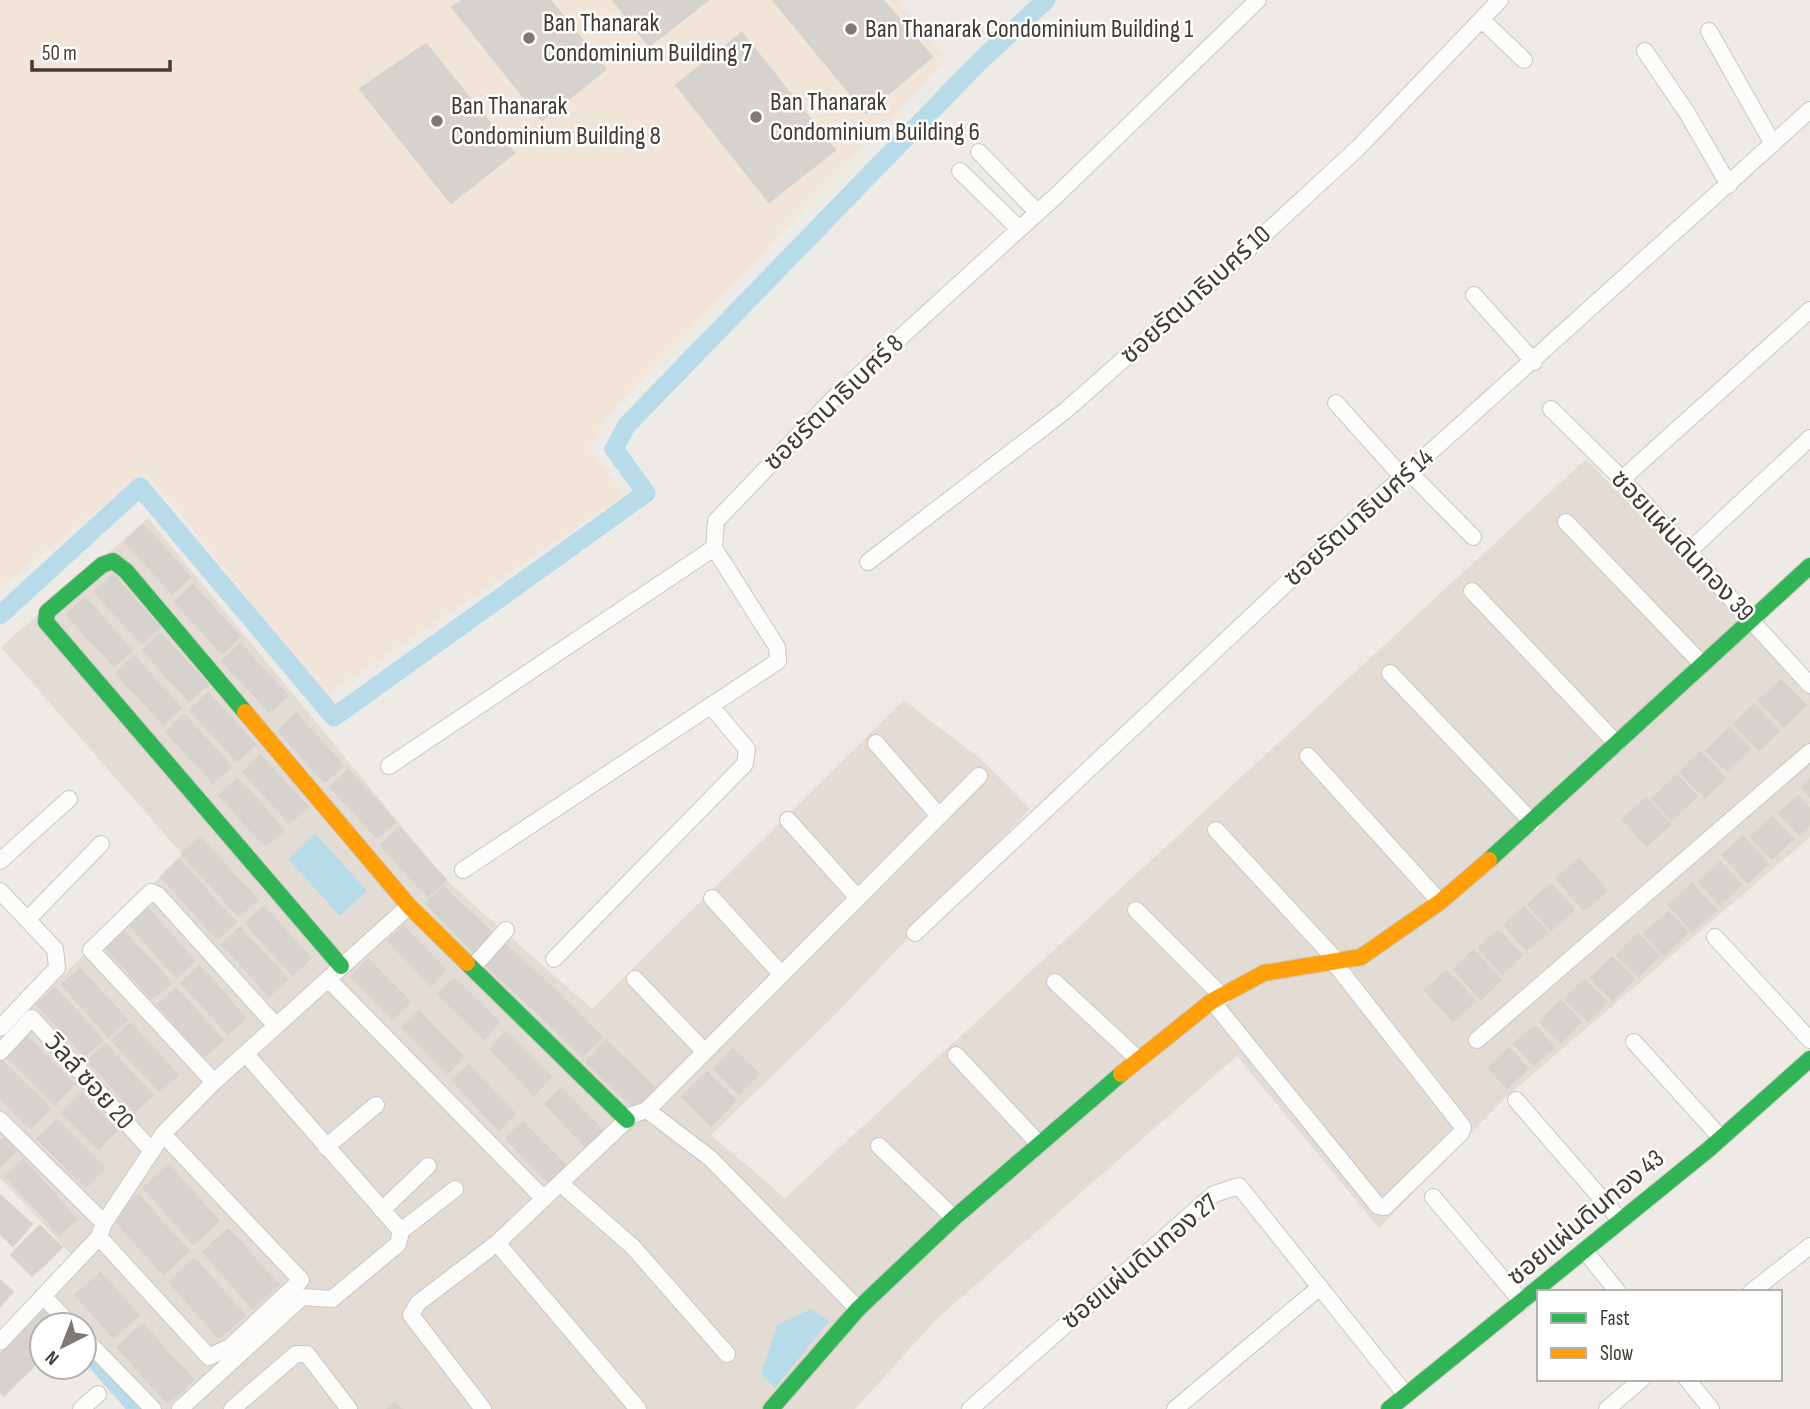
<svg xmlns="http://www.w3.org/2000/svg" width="1810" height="1409" viewBox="0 0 1810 1409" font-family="'Sofia Sans Condensed','Noto Sans Thai',sans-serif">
  <rect width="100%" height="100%" fill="#eeebe6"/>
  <!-- residential -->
  <path fill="#e2dcd4" d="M1586,459l224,232v146l-305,261 -126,130 -142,-172 -300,263 -82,90h-710l-61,-72v-12h-10l-25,-30 22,-41 -71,-76v-138l182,-186 -181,-207 147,-129 298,362 146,129 312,-309 79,61 47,48 -197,208 -122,118 74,63z"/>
  <!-- commercial -->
  <path fill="#f1e5d9" d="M0,0h899l48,59 -337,354 -21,34 36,48 -299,201 -180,-224 -146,116z"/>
  <!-- water -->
  <path fill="#b8dbea" d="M315,833l52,58 -27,25 -52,-57z
    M811,1309l18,12 -54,67 -14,-14 16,-49z"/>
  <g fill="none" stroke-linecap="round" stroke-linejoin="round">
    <!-- canal -->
    <path stroke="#b8dbea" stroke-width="19" d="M0,615l140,-128 194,230 312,-224 -32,-44 13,-24 352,-363 67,-62
      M92,1356l46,53"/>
  </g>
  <!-- building -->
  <path fill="#d6d2cd" stroke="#d6d2cc" stroke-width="2" d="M463,0h87l56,69 -64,51 -90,-113z
    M613,0h95l-59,46z
    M773,0h110l49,57 -66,56z
    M742,33l93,117 -66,52 -93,-117z
    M426,44l88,109 -63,50 -91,-114z
    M143,525l12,13 -18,17 -12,-13z
    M155,538l12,13 -18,17 -12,-13z
    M167,551l12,13 -19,16 -11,-12z
    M179,564l11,13 -18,16 -12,-13z
    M113,575l12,13 -19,17 -11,-13z
    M193,585l12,13 -18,17 -12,-13z
    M125,588l11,13 -18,17 -12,-13z
    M85,598l12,13 -18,17 -12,-13z
    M205,598l11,13 -18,16 -11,-12z
    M136,601l12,13 -18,17 -12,-13z
    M97,611l11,13 -18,17 -11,-13z
    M216,611l12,13 -18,16 -12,-13z
    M148,614l12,13 -18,16 -12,-12z
    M108,624l12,13 -18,16 -12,-12z
    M228,624l12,13 -18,16 -12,-13z
    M161,634l11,12 -17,17 -12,-13z
    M120,637l12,13 -18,16 -12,-13z
    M241,644l11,13 -18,17 -12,-13z
    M172,646l12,13 -18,17 -11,-13z
    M134,656l12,13 -18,17 -12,-13z
    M252,657l12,13 -18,16 -12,-12z
    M184,659l12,13 -18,17 -12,-13z
    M146,669l11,13 -17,16 -12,-12z
    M264,670l12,13 -18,16 -12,-13z
    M196,672l12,13 -19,16 -11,-12z
    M1781,680l25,25 -22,21 -25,-25z
    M157,682l13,13 -19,16 -11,-13z
    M276,683l12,13 -19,16 -11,-13z
    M208,693l12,13 -18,17 -12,-13z
    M170,695l11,13 -18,16 -12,-13z
    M1754,705l25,26 -20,19 -25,-26z
    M220,706l12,13 -18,16 -12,-12z
    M296,714l12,13 -18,17 -11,-13z
    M184,715l12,13 -18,17 -11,-13z
    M232,719l12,13 -19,16 -11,-13z
    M308,727l12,13 -18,17 -12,-13z
    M196,728l12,13 -18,17 -12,-13z
    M1730,728l20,21 -23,22 -20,-20z
    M244,732l11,13 -18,16 -12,-13z
    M320,740l12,13 -19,17 -11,-13z
    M208,741l12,13 -18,16 -12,-12z
    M1700,752l25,26 -20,19 -25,-25z
    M332,753l11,13 -18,16 -12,-12z
    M220,754l11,13 -18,16 -11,-13z
    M260,755l12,13 -18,16 -11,-12z
    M272,768l12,13 -18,16 -12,-13z
    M348,770l12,13 -18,17 -12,-13z
    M1677,775l20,21 -25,24 -20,-21z
    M237,779l12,12 -18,17 -12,-13z
    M1810,779v17l-8,-9z
    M284,781l12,13 -18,16 -12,-13z
    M360,783l12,13 -18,16 -12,-12z
    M249,791l12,13 -19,17 -11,-13z
    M296,794l12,13 -19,16 -11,-13z
    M372,796l12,13 -19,16 -11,-13z
    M1798,796l12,13v16l-10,10 -21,-22z
    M1646,798l24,26 -23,22 -24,-27z
    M261,804l11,13 -18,17 -12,-13z
    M384,809l11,13 -18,16 -12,-13z
    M272,817l12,13 -18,16 -12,-12z
    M1772,817l21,22 -21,20 -21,-22z
    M399,828l12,13 -19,17 -11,-13z
    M1743,836l25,28 -20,18 -25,-27z
    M200,837l12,13 -19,16 -11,-12z
    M411,841l11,13 -18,17 -12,-13z
    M212,850l11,12 -18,17 -12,-13z
    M422,854l12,13 -18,17 -12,-13z
    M1579,859l28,32 -23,19 -28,-32z
    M179,860l12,13 -18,17 -12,-13z
    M223,862l11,13 -18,16 -11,-12z
    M1720,862l21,23 -21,19 -21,-22z
    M434,867l12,13 -18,16 -12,-12z
    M191,873l11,12 -18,17 -11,-12z
    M234,875l12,12 -19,17 -11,-13z
    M1551,884l23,26 -23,20 -23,-26z
    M1692,884l24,26 -24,21 -23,-26z
    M202,885l11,13 -18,16 -11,-12z
    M246,887l11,13 -18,16 -12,-12z
    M443,887l50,47 -18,19 -49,-49z
    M213,898l11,12 -18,17 -11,-13z
    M264,907l12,13 -19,16 -11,-13z
    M1524,907l24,26 -21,17 -23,-25z
    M148,909l12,14 -18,16 -12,-13z
    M224,910l12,12 -18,17 -12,-12z
    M1668,912l20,20 -24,23 -20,-21z
    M276,920l11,12 -18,17 -12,-13z
    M160,923l12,12 -18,17 -12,-13z
    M403,926l43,44 -15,15 -43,-44z
    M240,928l12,13 -18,16 -12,-12z
    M1498,930l24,25 -20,19 -23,-26z
    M124,931l11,13 -18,16 -11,-12z
    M287,932l12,13 -18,17 -12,-13z
    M1638,934l21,22 -21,20 -21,-21z
    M172,935l11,13 -18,17 -11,-13z
    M252,941l12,13 -18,16 -12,-13z
    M501,941l50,45 -19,22 -50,-46z
    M135,944l12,13 -18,16 -12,-13z
    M299,945l12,13 -18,17 -12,-13z
    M183,948l12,13 -18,16 -12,-12z
    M1474,950l27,30 -20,19 -27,-30z
    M264,954l12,12 -18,17 -12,-13z
    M147,957l12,12 -18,17 -12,-13z
    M1612,957l22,22 -21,21 -22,-22z
    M368,959l42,43 -17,17 -42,-42z
    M199,966l12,13 -18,17 -12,-13z
    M276,966l11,13 -18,17 -11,-13z
    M80,969l12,13 -18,16 -12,-13z
    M159,969l12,14 -19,16 -11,-13z
    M1447,971l28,30 -21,20 -29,-31z
    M454,978l45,44 -15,17 -46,-45z
    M211,979l12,13 -18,16 -12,-12z
    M1584,980l23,22 -19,19 -23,-22z
    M92,982l12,13 -18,16 -12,-13z
    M55,988l12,13 -18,17 -12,-13z
    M176,988l12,13 -18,17 -12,-13z
    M553,988l49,49 -20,19 -48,-47z
    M223,992l11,13 -18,16 -11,-13z
    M104,995l12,12 -19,17 -11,-13z
    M67,1001l12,13 -18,16 -12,-12z
    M188,1001l11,13 -18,17 -11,-13z
    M1561,1001l20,21 -20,20 -21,-20z
    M234,1005l12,13 -18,16 -12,-13z
    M116,1007l11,13 -18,17 -12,-13z
    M419,1011l44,46 -16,16 -45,-46z
    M79,1014l12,13 -18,16 -12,-13z
    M199,1014l12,13 -18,17 -12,-13z
    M131,1023l11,13 -18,17 -12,-13z
    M1535,1026l19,21 -20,18 -20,-21z
    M91,1027l12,13 -19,16 -11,-13z
    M211,1027l12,13 -18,16 -12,-12z
    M506,1032l45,45 -17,18 -44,-46z
    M26,1036l12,12 -19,20 -13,-13z
    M142,1036l12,13 -18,17 -12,-13z
    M606,1041l49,47 -19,21 -50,-47z
    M106,1044l11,13 -18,16 -11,-13z
    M38,1048l12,12 -19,20 -12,-12z
    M1509,1048l19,20 -21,20 -19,-20z
    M154,1049l12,13 -18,16 -12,-12z
    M733,1049l26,25 -20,20 -25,-25z
    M117,1057l12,13 -18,16 -12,-13z
    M1,1060l12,12 -13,14v-25z
    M50,1060l12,13 -19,19 -12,-12z
    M166,1062l12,13 -19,16 -11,-13z
    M469,1065l46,49 -16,16 -47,-50z
    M129,1070l12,13 -18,16 -12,-13z
    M13,1072l12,12 -19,20 -6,-7v-11z
    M707,1072l29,28 -25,25 -29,-28z
    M62,1073l12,11 -19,20 -12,-12z
    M141,1083l12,12 -18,17 -12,-13z
    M25,1084l13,12 -20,20 -12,-12z
    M561,1088l44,45 -17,16 -43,-45z
    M81,1093l12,13 -19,19 -12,-12z
    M38,1096l12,13 -19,19 -13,-12z
    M93,1106l12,12 -19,19 -12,-12z
    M105,1118l12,12 -19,19 -12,-12z
    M57,1120l12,12 -19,19 -13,-12z
    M523,1122l44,45 -17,17 -44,-46z
    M69,1132l12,12 -19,19 -12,-12z
    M5,1137l12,12 -17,18v-24z
    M81,1144l12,12 -19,19 -12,-12z
    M93,1156l12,12 -19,19 -12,-12z
    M23,1160l11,12 -18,15 -10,-11z
    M169,1165l12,14 -25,22 -13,-13z
    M34,1172l10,11 -18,15 -10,-11z
    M181,1179l13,14 -26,23 -12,-15z
    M44,1183l10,11 -17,16 -11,-12z
    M194,1193l12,14 -25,23 -13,-14z
    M54,1194l11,12 -17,16 -11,-12z
    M0,1195l32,29 -19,22 -13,-12z
    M138,1195l13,14 -26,23 -12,-14z
    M65,1206l11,13 -17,16 -11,-13z
    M206,1207l13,14 -25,23 -13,-14z
    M151,1209l12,14 -25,23 -13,-14z
    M163,1223l13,14 -25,23 -13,-14z
    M40,1226l22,21 -15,15 -22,-22z
    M228,1229l13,14 -26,23 -12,-14z
    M176,1237l13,14 -26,23 -12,-14z
    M25,1240l22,22 -15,14 -21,-21z
    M241,1243l12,14 -25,23 -13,-14z
    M253,1257l13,14 -26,23 -12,-14z
    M194,1259l13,14 -25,23 -13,-14z
    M266,1271l13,14 -26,23 -13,-14z
    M101,1273l12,13 -25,23 -13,-14z
    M207,1273l13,14 -26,23 -12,-14z
    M0,1280l13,12 -13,14z
    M113,1286l13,15 -25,22 -13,-14z
    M220,1287l12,14 -25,23 -13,-14z
    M126,1301l13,14 -26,23 -12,-15z
    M232,1301l13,14 -26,23 -12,-14z
    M44,1311l14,14h-16v9l-11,-11z
    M31,1323l11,11v24l-23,-22z
    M143,1324l13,14 -26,23 -13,-14z
    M19,1336l23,22 -13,13 -23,-23z
    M156,1338l12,15 -26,22 -12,-14z
    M6,1348l23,23 -13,12 -16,-16v-12z
    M168,1353l13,13 -26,23 -13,-14z
    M181,1366l12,14 -25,23 -13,-14z
    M0,1367l16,16 -12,13 -4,-4z
    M395,1402l6,7h-14z"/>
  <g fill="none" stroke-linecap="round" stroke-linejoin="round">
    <defs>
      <path id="street" d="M1482,20l42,40
        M1709,31l64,113
        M1645,51l42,62 42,72
        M979,152l58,60
        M960,171l59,58
        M1474,295l60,67
        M1336,403l60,67 14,3 63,64
        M1551,409l71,70 188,206
        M1622,479l188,-169
        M1566,522l136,142
        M1689,551l121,-113
        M868,562l197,-151 179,-158 114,-105 142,-148
        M1472,591l145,153
        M1390,673l143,150
        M876,743l63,73
        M1308,756l132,146
        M389,766l325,-218 2,-27 119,-124 223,-203 200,-194
        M788,820l69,77
        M1216,830l120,130
        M0,861l69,-62
        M463,870l315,-209 -1,-14 -63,-99
        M0,891l55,58 2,19 -57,60
        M712,898l69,76
        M1136,910l87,87
        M27,920l74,-76
        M915,933l410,-386 485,-437
        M1715,937l95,103
        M554,959l191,-195 2,-15 -36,-43
        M473,967l33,-37
        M328,979l216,220
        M635,979l69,72
        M1055,982l83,77
        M1212,1001l166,205 7,1 76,-74 2,-6 -131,-167
        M1477,1040l333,-288
        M1634,1042l87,96
        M0,1052l32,-34 118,131
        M956,1055l83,89
        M214,1082l-123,-132 60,-58 7,3 118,131
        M1516,1100l104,120
        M647,1110l63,48 148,151
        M0,1120l104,103
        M879,1146l75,72
        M326,1147l50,-42
        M560,1183l73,64 94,107
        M1433,1197l89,105
        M382,1210l46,-44
        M401,1231l54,-42
        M99,1237l110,120 21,-10 71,-67 -138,-146
        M497,1243l141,166
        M1585,1251l33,41
        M1751,1292l59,-46
        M43,1296l28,29
        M84,1338l69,71
        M0,1342l99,-105 5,-14 59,-89 51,-52 195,-176
        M1687,1379l24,30
        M81,1409l17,-15
        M180,1409l122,-112 30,2 66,-55 3,-13 -149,-170
        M232,1409l64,-55h11l42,55
        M483,1409l-72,-94 7,-12 79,-60 135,-128 15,-5 332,-334
        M970,1409l244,-215 25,-8 167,209
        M1175,1409l145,-122
        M1607,1409l35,-30"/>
      <path id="fast" d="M245,712l-119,-141 -13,-10 -11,4 -55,47 -1,10 295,344
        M1489,860l321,-294
        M467,963l160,157
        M771,1409l87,-100 96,-91 167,-144
        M1389,1409l320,-260 101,-90"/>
      <path id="slow" d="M245,712l164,194 58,57
        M1121,1074l91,-73 52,-28 97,-16 79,-55 49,-42"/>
    </defs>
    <!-- street casing -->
    <use href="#street" stroke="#cac7c3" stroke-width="18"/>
    <!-- fast casing -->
    <use href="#fast" stroke="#cec8bf" stroke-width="18"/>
    <!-- slow casing -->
    <use href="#slow" stroke="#cec8bf" stroke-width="18"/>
    <!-- street -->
    <use href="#street" stroke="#fcfcfb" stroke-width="16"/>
    <!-- fast -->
    <use href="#fast" stroke="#30b455" stroke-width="16"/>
    <!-- slow -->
    <use href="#slow" stroke="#ff9f0a" stroke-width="16"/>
  </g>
  <!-- markers -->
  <g fill="#7e7972" stroke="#fff" stroke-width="2.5">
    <circle cx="851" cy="29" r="7"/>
    <circle cx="529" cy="38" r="7"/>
    <circle cx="756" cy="117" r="7"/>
    <circle cx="437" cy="121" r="7"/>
  </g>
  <g text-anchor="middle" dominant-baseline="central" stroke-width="5" stroke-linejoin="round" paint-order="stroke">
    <!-- poi labels -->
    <g font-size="26" fill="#423b34" stroke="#fff" text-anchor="start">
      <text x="543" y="23">Ban Thanarak<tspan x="543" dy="30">Condominium Building 7</tspan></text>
      <text x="865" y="29">Ban Thanarak Condominium Building 1</text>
      <text x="770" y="102">Ban Thanarak<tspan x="770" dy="30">Condominium Building 6</tspan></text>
      <text x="451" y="106">Ban Thanarak<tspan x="451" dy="30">Condominium Building 8</tspan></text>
    </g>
    <!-- street labels -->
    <g font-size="26" fill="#423b34" stroke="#fff">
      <text transform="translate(1196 295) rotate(-42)">ซอยรัตนาธิเบศร์ 10</text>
      <text transform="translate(834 403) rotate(-44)">ซอยรัตนาธิเบศร์ 8</text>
      <text transform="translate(1359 518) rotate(-42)">ซอยรัตนาธิเบศร์ 14</text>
      <text transform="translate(1682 546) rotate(47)">ซอยแผ่นดินทอง 39</text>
      <text transform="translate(89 1082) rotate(48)">วิลล์ ซอย 20</text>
      <text transform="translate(1586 1218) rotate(-40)">ซอยแผ่นดินทอง 43</text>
      <text transform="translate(1140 1262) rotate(-40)">ซอยแผ่นดินทอง 27</text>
    </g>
  </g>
  <!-- legend -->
  <rect x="1537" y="1290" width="245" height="91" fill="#ffffff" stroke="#b3b1ae" stroke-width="2"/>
  <rect x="1551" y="1313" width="35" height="10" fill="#30b455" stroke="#b3b1ae" stroke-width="2"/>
  <text x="1600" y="1325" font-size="21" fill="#423b34">Fast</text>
  <rect x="1551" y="1348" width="35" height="10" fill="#ff9f0a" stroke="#b3b1ae" stroke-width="2"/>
  <text x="1600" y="1360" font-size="21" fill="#423b34">Slow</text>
  <!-- north arrow -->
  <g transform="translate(63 1346) rotate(222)"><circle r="33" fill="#ffffff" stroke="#b3b1ae" stroke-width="2"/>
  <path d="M0-5L12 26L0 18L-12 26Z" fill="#7e7972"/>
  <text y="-10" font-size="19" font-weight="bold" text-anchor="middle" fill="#423b34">N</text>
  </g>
  <!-- scale -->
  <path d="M32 60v10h138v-10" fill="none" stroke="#423b34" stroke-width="3.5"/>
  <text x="42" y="60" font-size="21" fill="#423b34" stroke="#ffffff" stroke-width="5" paint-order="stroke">50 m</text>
</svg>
